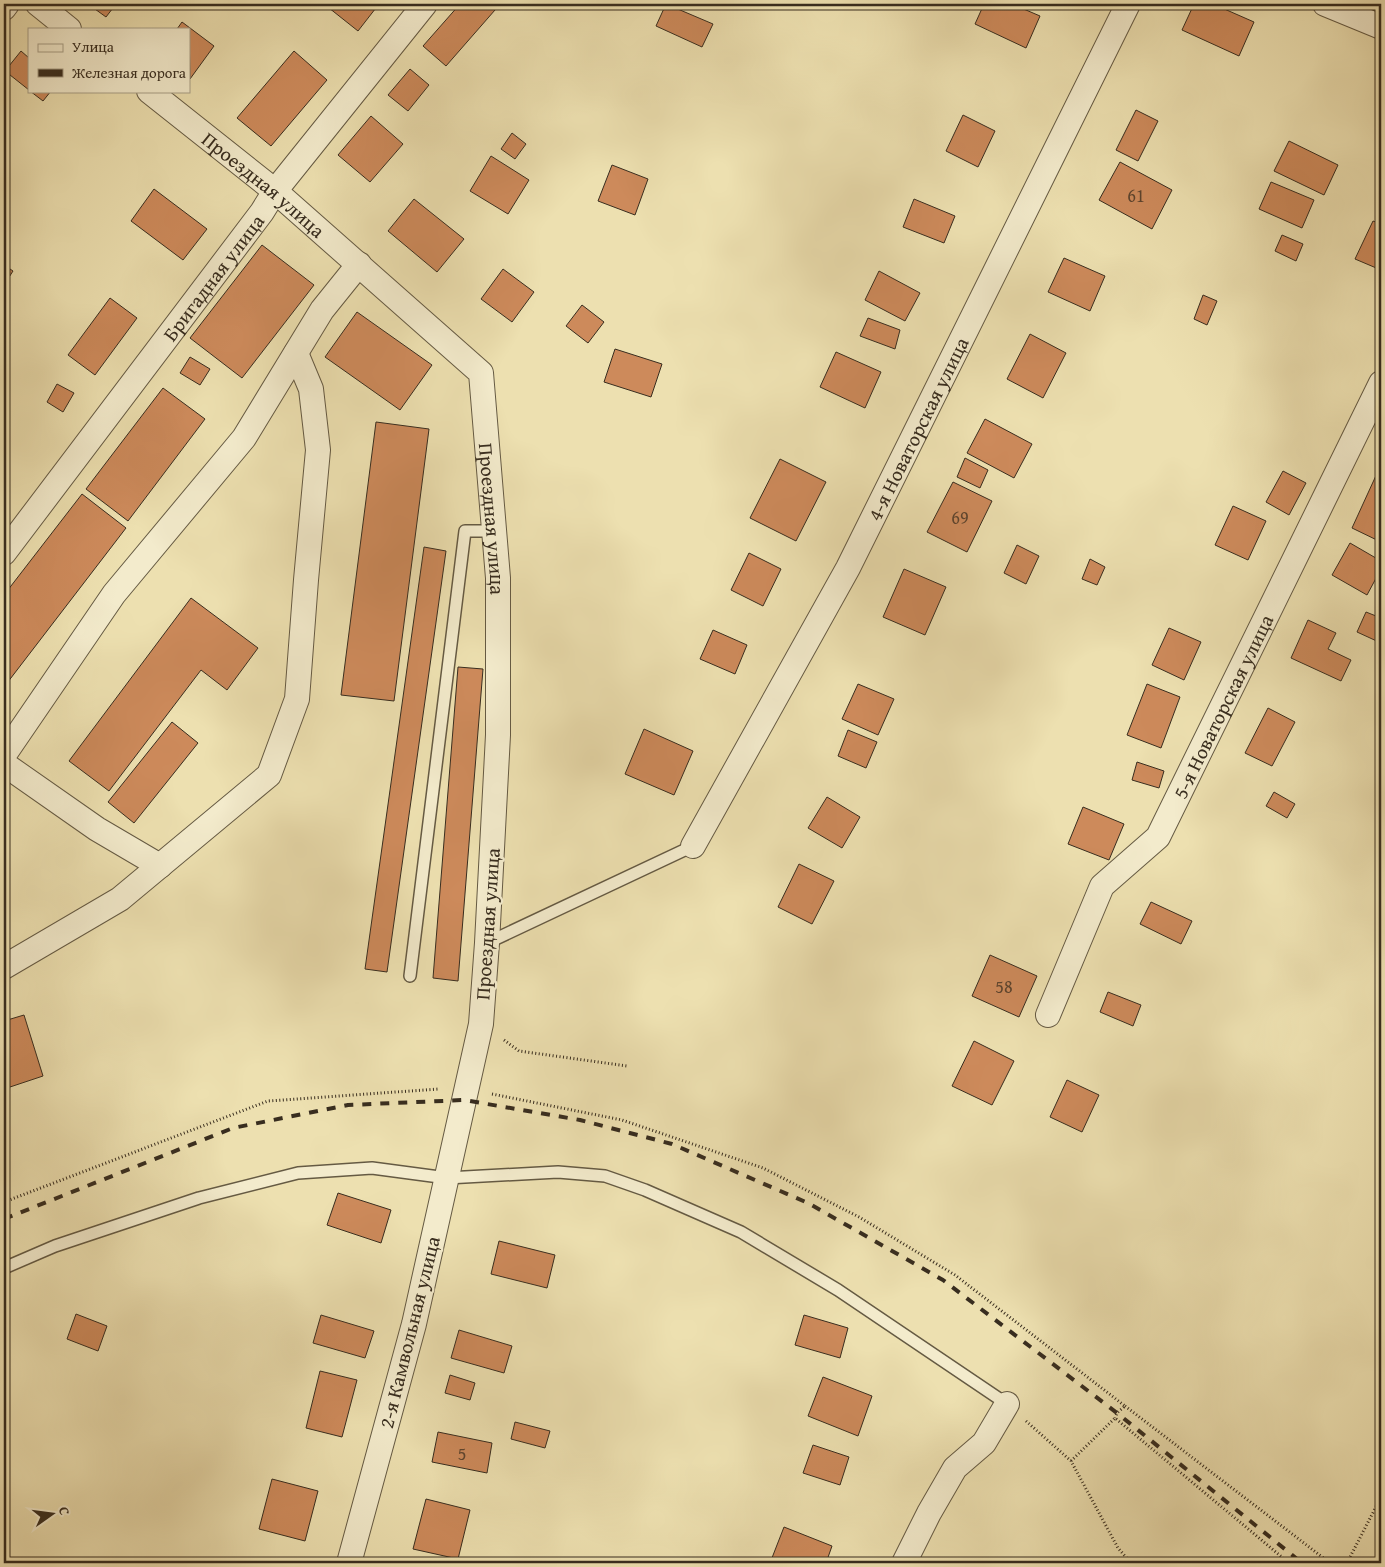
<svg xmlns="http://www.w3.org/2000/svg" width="1385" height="1567" viewBox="0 0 1385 1567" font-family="'Gentium Book Plus',serif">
  <rect width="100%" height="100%" fill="#ede0b0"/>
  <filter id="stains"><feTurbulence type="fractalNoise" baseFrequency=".004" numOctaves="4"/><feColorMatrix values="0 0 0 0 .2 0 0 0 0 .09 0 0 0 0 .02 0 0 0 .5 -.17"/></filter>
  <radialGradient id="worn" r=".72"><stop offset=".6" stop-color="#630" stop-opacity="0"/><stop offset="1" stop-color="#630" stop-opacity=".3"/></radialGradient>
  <!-- building -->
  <path fill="#cd8a5b" stroke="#382d1f" d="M88,4h28l-10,13z
    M324,4h55l-21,27z
    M460,4h28l7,6 -49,56 -23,-20z
    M666,4l47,20 -11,23 -46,-21z
    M984,4h28l28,12 -14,32 -51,-24z
    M1194,4h19l41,18 -15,34 -57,-26z
    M182,22l32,24 -24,33 -1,-50h-12z
    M21,51l8,7v32l-24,-19z
    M294,51l33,29 -56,66 -34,-28z
    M410,69l19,16 -21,26 -20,-16z
    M30,91h21l-8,10z
    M1136,110l22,11 -20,40 -22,-11z
    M963,115l32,16 -17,36 -32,-16z
    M371,116l32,28 -33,38 -32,-27z
    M512,133l14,11 -11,15 -14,-10z
    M1289,141l49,24 -14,30 -50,-24z
    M491,156l38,24 -21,34 -38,-23z
    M1120,162l52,28 -20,39 -53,-29z
    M612,165l36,14 -13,36 -37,-14z
    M1271,182l43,18 -12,28 -43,-19z
    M154,189l53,40 -24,31 -52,-39z
    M414,199l50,40 -27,33 -49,-41z
    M914,199l41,17 -11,27 -41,-16z
    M1373,221l8,3v46l-26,-11z
    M1282,235l21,9 -7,17 -21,-10z
    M262,245l52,40 -72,93 -52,-40z
    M1064,258l41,18 -15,35 -42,-19z
    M4,265l9,6 -9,14z
    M503,269l31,23 -22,30 -31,-23z
    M879,271l41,22 -15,28 -40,-21z
    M1203,295l14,6 -10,24 -13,-6z
    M110,298l27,20 -42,57 -27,-20z
    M582,305l22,17 -16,21 -22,-17z
    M357,312l75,53 -32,45 -75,-53z
    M868,318l32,12 -5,19 -35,-13z
    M1030,334l36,19 -23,45 -36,-19z
    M615,349l47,15 -11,33 -47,-15z
    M836,352l45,20 -16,36 -45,-21z
    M190,357l20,12 -10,16 -20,-12z
    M57,384l17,9 -11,19 -16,-10z
    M163,388l42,31 -77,102 -42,-32z
    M985,419l47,25 -18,34 -47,-25z
    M376,422l53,7 -35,272 -53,-6z
    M965,458l23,12 -8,18 -23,-11z
    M780,459l46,23 -30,59 -46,-23z
    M1379,469l2,1v72l-29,-14z
    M1283,471l23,12 -17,32 -23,-13z
    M953,482l39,19 -25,51 -40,-20z
    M82,494l44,34 -122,159v-92z
    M1233,506l33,15 -18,39 -33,-15z
    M1350,543l31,18v8l-14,26 -35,-20z
    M1017,545l22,11 -13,28 -22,-11z
    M424,547l22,4 -59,421 -22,-3z
    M749,553l32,16 -18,37 -32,-16z
    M1090,559l15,8 -8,18 -15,-6z
    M904,569l42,18 -21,48 -42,-18z
    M191,598l67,50 -31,42 -26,-20 -92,121 -40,-30z
    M1366,612l15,6v25l-24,-11z
    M1308,620l28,13 -8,16 23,11 -10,21 -50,-23z
    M1169,628l32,14 -17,38 -32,-15z
    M713,630l34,15 -12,29 -35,-15z
    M458,667l25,2 -25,312 -25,-3z
    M858,684l36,15 -16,36 -36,-16z
    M1147,684l33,13 -19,51 -34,-13z
    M1268,708l27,14 -23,44 -27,-13z
    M172,722l26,21 -64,80 -26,-21z
    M644,729l49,22 -19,44 -49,-21z
    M848,730l29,12 -11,26 -28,-12z
    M1137,762l27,9 -5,17 -27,-8z
    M1274,792l21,12 -8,14 -21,-12z
    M827,797l33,20 -18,31 -34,-20z
    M1083,807l41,17 -15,36 -41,-16z
    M799,864l35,17 -22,43 -34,-17z
    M1151,902l41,19 -11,23 -41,-20z
    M990,955l47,21 -18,41 -47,-21z
    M1108,992l33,13 -8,21 -33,-14z
    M24,1015l19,61 -39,13v-68z
    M974,1041l40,20 -22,44 -40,-19z
    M1067,1080l32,15 -17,37 -32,-15z
    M338,1193l53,17 -10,33 -54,-18z
    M499,1241l56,14 -8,33 -56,-14z
    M76,1314l31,12 -9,25 -31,-12z
    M321,1315l53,16 -9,27 -52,-15z
    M804,1315l44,13 -8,30 -45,-13z
    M459,1330l53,16 -8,27 -53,-15z
    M320,1371l37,9 -15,57 -36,-9z
    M450,1375l25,8 -5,17 -25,-7z
    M823,1377l49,19 -14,40 -50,-20z
    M515,1422l35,9 -5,17 -34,-9z
    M438,1432l54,11 -5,30 -55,-11z
    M813,1445l36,12 -9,28 -37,-12z
    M272,1479l46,12 -13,50 -46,-12z
    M426,1499l44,11 -12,49 -45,-10z
    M784,1527l48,19 -6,17h-56z"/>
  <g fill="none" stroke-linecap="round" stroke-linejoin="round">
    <defs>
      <path id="lane" d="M487,943l206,-97
        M410,976l55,-445h29
        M4,1268l51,-22 144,-48 99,-25 74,-5 75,10 111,-6 47,4 40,14 96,42 97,58 169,114"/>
      <g id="street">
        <path d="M38,4l31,25"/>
        <path d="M1325,4l56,23"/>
        <path d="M4,8l3,-4"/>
        <path id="s1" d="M149,91l126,100 206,182 17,205v157l-11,208 -6,81 -67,300 -65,239"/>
        <path id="s2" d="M4,553l258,-341 13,-21 150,-187"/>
        <path d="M4,755l110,-161 130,-156 78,-128 37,-46"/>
        <path d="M4,764l93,65 63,37"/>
        <path id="s3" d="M693,846l155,-278 280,-564"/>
        <path d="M4,967l116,-68 149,-124 28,-76 9,-119 12,-130 -7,-61 -15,-36"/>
        <path id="s4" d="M1048,1015l54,-129 56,-49 223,-454"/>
        <path d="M904,1563l25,-50 26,-45 29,-25 23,-39"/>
      </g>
    </defs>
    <!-- lane casing -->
    <use href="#lane" stroke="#655a43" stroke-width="14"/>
    <!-- street casing -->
    <use href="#street" stroke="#655a43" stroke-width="26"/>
    <!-- path -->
    <path stroke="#382d1f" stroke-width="3" stroke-dasharray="1 2.5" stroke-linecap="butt" d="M504,1040l15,11 108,15
      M492,1094l130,26 141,48 96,49 96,58 170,131 -8,7 -2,5
      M4,1202l264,-101 171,-12
      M1125,1406l205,157
      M1026,1421l45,40 47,87 13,15
      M1071,1461l44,-43 174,145
      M1347,1563l34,-66"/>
    <!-- lane -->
    <use href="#lane" stroke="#f3ebcc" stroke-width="11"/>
    <!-- street -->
    <use href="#street" stroke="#f3ebcc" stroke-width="24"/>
    <!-- rail -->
    <path stroke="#382d1f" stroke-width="4" stroke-dasharray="9 9" stroke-linecap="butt" d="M4,1219l229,-91 115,-23 116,-5 116,20 92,24 136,59 135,77 174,133 185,150"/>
  </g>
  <g text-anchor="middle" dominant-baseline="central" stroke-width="4.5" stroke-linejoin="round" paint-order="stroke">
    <!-- number labels -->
    <g font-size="18" fill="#5d442e">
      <text x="1136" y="195">61</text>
      <text x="960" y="517">69</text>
      <text x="1004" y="986">58</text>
      <text x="462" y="1453">5</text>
    </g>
    <!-- street labels -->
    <g font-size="20" fill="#382d1f" stroke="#f3ebcc">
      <text stroke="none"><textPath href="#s1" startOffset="148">Проездная улица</textPath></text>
      <text stroke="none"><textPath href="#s2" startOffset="346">Бригадная улица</textPath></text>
      <text stroke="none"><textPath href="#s3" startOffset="474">4-я Новаторская улица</textPath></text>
      <text stroke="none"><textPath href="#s1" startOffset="582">Проездная улица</textPath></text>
      <text stroke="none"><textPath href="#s4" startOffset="360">5-я Новаторская улица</textPath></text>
      <text transform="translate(487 924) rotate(-86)">Проездная улица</text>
      <text transform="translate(409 1332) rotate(-76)">2-я Камвольная улица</text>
    </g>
  </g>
  <!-- margin -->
  <rect width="1385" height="1567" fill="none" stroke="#ede0b0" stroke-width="20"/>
  <rect x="5" y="5" width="1375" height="1557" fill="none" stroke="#382d1f" stroke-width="2.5"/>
  <rect x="10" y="10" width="1365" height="1547" fill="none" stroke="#382d1f"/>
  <!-- legend -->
  <rect x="28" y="28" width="162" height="65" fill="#f3ebcc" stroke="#a89f87"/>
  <rect x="38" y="44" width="25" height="8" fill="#f3ebcc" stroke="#a89f87"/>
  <text x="72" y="52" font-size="15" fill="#382d1f">Улица</text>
  <rect x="38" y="69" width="25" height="8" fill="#382d1f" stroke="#a89f87"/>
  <text x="72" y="78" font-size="15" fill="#382d1f">Железная дорога</text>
  <!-- north arrow -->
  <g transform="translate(52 1514) rotate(76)" stroke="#f3ebcc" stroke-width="4" paint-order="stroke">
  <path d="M0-4L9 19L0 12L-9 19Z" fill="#382d1f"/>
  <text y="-8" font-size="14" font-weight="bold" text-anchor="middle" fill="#382d1f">С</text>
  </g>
  <rect width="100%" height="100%" filter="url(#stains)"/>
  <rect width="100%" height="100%" fill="url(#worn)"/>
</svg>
